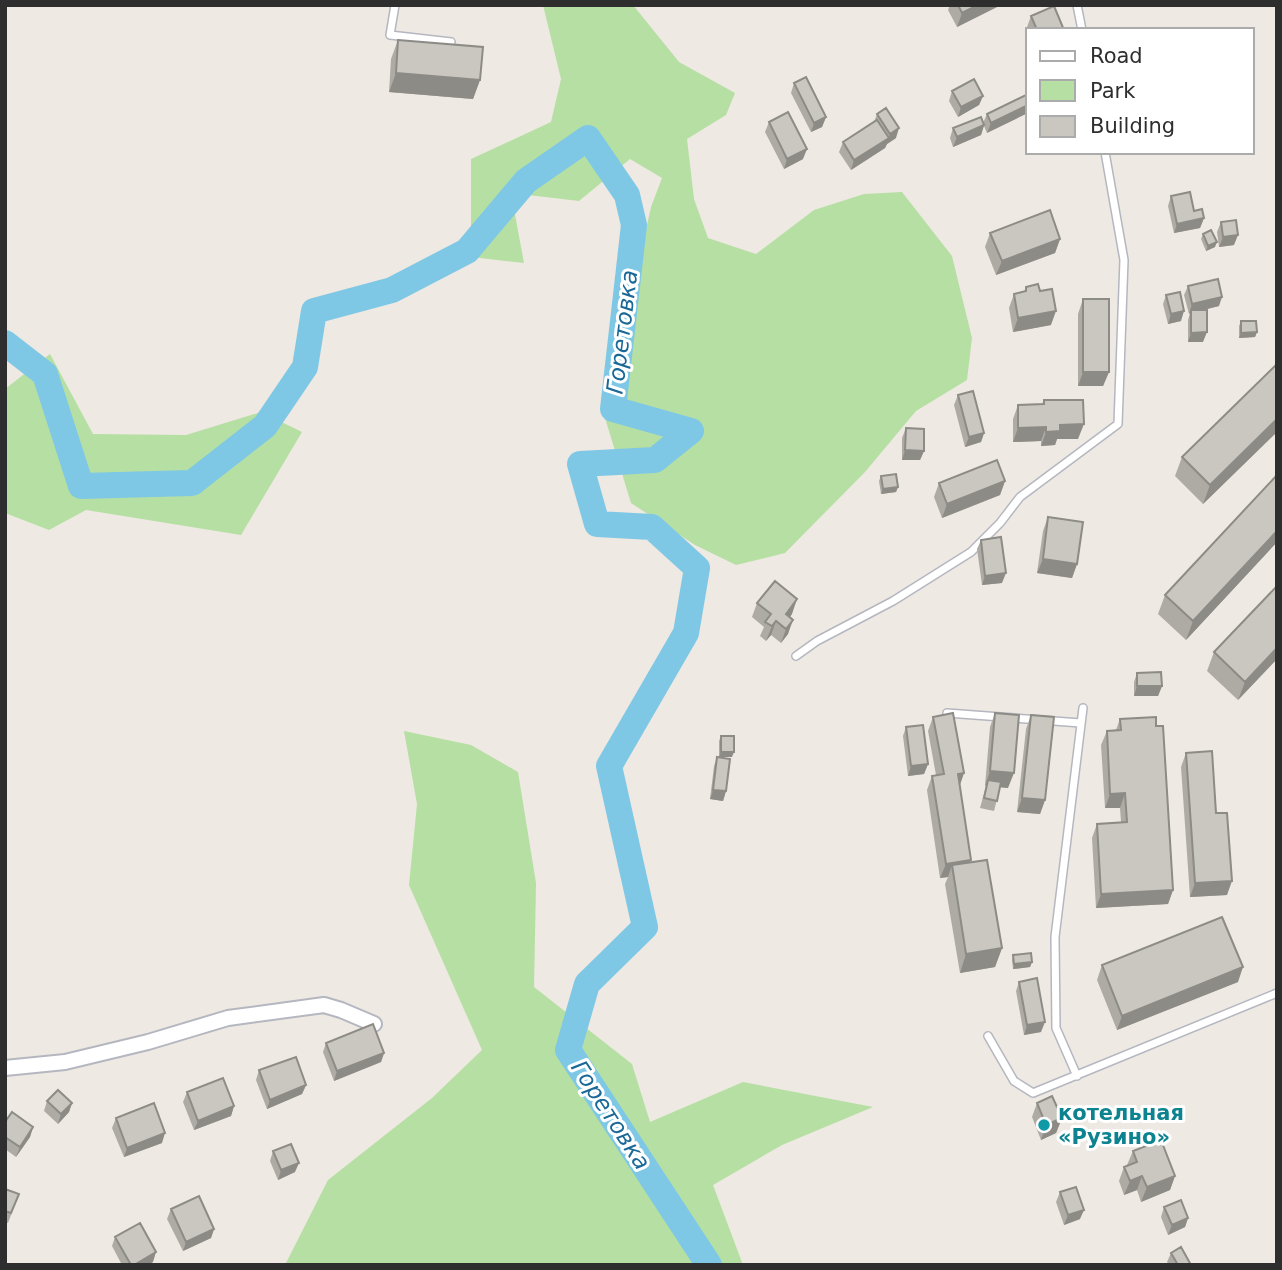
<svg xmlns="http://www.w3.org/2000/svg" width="1282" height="1270" viewBox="0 0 1282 1270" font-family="'DejaVu Sans',sans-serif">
  <rect width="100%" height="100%" fill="#eee9e2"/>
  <!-- green -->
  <path fill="#b6dfa3" d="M543,5h90l46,57 56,31 -9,22 -39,24 7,60 14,39 48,16 58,-44 50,-16 38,-2 50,64 20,82 -5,42 -51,31 -51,61 -80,81 -49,12 -41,-20 -64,-42 -26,-85 46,-211 11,-29 -32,-19 -51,42 -68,-8 13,70 -53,-6v-98l80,-37 10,-43z
    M50,354l43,80 93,1 75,-23 41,20 -61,103 -155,-25 -37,20 -44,-17v-124z
    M404,731l67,14 47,27 18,111 -2,104 98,77 18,58 93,-40 130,25 -91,38 -69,40 30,80h-458l43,-85 104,-82 50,-48 -73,-165 8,-81z"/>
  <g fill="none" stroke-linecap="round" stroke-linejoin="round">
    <!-- river -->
    <path stroke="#7ec8e6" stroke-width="26" d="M5,343l40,31 36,112 111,-3 73,-57 40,-59 9,-56 78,-21 75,-39 59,-70 62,-43 39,57 7,30 -21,184 78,22 -36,29 -75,4 17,60 55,3 45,41 -11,65 -77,133 36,161 -58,57 -19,66 141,215"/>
    <defs>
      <path id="lane" d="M395,5l-5,30 61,7
        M1077,5l5,25
        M796,656l21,-15 76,-40 78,-49 29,-29 20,-26 98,-73 6,-164 -19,-108
        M947,713l134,10
        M988,1036l26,45 19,12 244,-100
        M1077,1076l-21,-48 -1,-91 28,-229"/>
      <path id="street" d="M5,1068l60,-6 83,-20 80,-24 96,-13 17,5 33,14"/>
    </defs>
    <!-- lane casing -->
    <use href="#lane" stroke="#b5b7c0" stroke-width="10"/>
    <!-- street casing -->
    <use href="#street" stroke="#b5b7c0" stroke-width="18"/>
    <!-- lane -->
    <use href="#lane" stroke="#fff" stroke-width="7"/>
    <!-- street -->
    <use href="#street" stroke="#fff" stroke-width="14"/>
  </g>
  <!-- wall -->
  <path fill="#aeaba5" d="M950,5h51l-44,22 -9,-17z
    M1031,16l33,14h-36v6l-2,-6z
    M398,40l82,40 -7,19 -84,-7 2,-33z
    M794,83l32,34 -4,10 -11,5 -20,-39z
    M952,91l31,5 -4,9 -21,12 -9,-16z
    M1028,94l-41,39 -3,-7 -3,9 -28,12 -3,-9 3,-10 30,-5 4,-9z
    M877,114l19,24 -9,6 -2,4 -34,22 -12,-18 4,-10 31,-20z
    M769,122l34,37 -19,10 -19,-37z
    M1171,196l33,22 -4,10 -26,5 -6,-27z
    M1221,222l13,23 -15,2 -2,-15z
    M990,233l70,6 -5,14 -59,22 -11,-28z
    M1203,234l12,13 -9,4 -5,-12z
    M1188,286l31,20 -16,4v32h-15v-22l2,-7 -1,1 -5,-19z
    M1026,287l14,4 11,34 -38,7 -4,-24 5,-14 10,-2z
    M1166,295l15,26 -13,3 -5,-20z
    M1083,299l26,73 -6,14h-25v-72z
    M1241,321l16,11 -2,5 -16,1v-12z
    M1277,364v68l-74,72 -28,-28 7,-19z
    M958,395l26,38 -3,9 -16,5 -11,-42z
    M1044,400l34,39h-21l-2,6 -14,1v-5l-28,1v-23l5,-14 24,-1z
    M906,428l18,23 -4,9h-18v-22z
    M1277,475v67l-91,98 -28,-26 7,-19z
    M881,476l17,11 -2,5 -15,2 -2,-13z
    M1005,481l-5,14 -58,23 -8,-21 5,-14z
    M1048,517l29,47 -5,14 -35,-5 6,-42z
    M981,540l21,43 -20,2 -5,-36z
    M757,603l35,11 -2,3 -2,17 -7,9 -10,-8 -5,6 -6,-5 4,-9 -12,-10z
    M1214,652l63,7 -39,41 -31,-29z
    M1137,673l25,13 -4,10h-24v-14z
    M995,713l13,75 -8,-1 -6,24 -14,-3 6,-22h-1l5,-59z
    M1031,715l14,85 -5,14 -23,-2 9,-83z
    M933,717l31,56 -4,12 11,75 -1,2 32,86 -7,19 -35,6 -15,-89 3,-7 -8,1 -13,-88 5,-14 4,-1 -8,-44z
    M1120,719l53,171 -5,14 -72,4 -4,-70 5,-14 24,-2 -1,-14h-15l-4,-63 6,-14 9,-1z
    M906,727l22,37 -4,10 -16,2 -5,-40z
    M721,736l11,21h-13v-16z
    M1186,753l30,60 11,82 -37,2 -9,-130z
    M717,757l9,34 -3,10 -13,-2 4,-33z
    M1013,955l19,7 -2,5 -17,2 -1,-9z
    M1102,965l136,17 -121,48 -20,-50z
    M1019,982l22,50 -17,3 -8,-44z
    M326,1043l58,10 -3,9 -47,19 -11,-29z
    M259,1070l47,15 -4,9 -35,15 -11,-29z
    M187,1092l47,14 -3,10 -37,14 -11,-28z
    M47,1101l25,2 -3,9 -11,12 -14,-13z
    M1037,1103l25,15 -6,15 -15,7 -9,-23z
    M116,1118l46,25 -38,14 -12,-29z
    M5,1122l28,5 -3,10 -14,20 -11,-8z
    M273,1151l22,21 -17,8 -8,-19z
    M1133,1151l42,25 -5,14 -29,12 -4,-12 -13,5 -5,-14 5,-14 3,-2z
    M5,1189l14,5 -11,29 -3,-1z
    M1060,1192l20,27 -16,6 -8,-23z
    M1164,1207l24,11 -3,9 -17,8 -7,-18z
    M171,1209l43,20 -3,9 -28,13 -16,-32z
    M115,1237l38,25 -6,3h-25l-10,-19z
    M1171,1253l20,12h-22l-2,-3z"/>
  <!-- shaded-wall -->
  <path fill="#8d8b86" d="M978,5h23l-44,22 5,-14z
    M396,73l84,7 -7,19 -84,-7z
    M983,96l-4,9 -21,12 3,-10z
    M1028,105v8l-41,20 4,-10z
    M826,117l-4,10 -11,5 3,-9z
    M984,125l-3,10 -28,12 4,-10z
    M899,128l-3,10 -9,6 -2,4 -34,22 3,-10 35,-22 1,-4z
    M807,149l-4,10 -19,10 3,-10z
    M1204,218l-4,10 -26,5 3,-9z
    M1238,235l-4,10 -15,2 4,-10z
    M1060,239l-5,14 -59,22 6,-14z
    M1217,242l-2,5 -9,4 2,-5z
    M1222,297l-3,9 -28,7v-3l-1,3 -1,1 3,-10z
    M1056,311l-5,14 -38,7 5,-14z
    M1184,311l-3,10 -13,3 3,-10z
    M1207,332l-4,10h-15l3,-9z
    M1257,332l-2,5 -16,1 2,-5z
    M1083,372h26l-6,14h-25z
    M1277,419v13l-74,72 7,-19z
    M1084,424l-6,15h-21l-2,6 -14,1 5,-14 14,-7z
    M1046,427l-5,14 -28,1 5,-14z
    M984,433l-3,9 -16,5 4,-10z
    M905,450l19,1 -4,9h-18z
    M1005,481l-5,14 -58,23 5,-14z
    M898,487l-2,5 -15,2 2,-5z
    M1277,531v11l-91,98 7,-19z
    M1043,559l34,5 -5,14 -35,-5z
    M1006,573l-4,10 -20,2 3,-9z
    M797,599l-5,15 -11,14 5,-14z
    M793,620l-5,14 -7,9 5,-14z
    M776,621l-5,14 -5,6 6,-15z
    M1277,648v11l-39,41 7,-18z
    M1137,686h25l-4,10h-24z
    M721,752h13l-2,5h-13z
    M928,764l-4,10 -16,2 3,-10z
    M990,771l24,2 -6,15 -21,-2 1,-6 -3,6z
    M964,773l-5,14 -1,-13z
    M713,790l13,1 -3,10 -13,-2z
    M1125,793l-5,15h-15l5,-14z
    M1022,798l23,2 -5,14 -23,-2z
    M971,860l-5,14 -14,-9 -4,12 -8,1 6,-14z
    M1232,881l-5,14 -37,2 5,-14z
    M1173,890l-5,14 -72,4 5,-14z
    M1002,948l-7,19 -35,6 6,-19z
    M1032,962l-2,5 -17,2 1,-5z
    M1243,967l-5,15 -121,48 5,-14z
    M1045,1022l-4,10 -17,3 3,-10z
    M384,1053l-3,9 -47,19 3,-10z
    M306,1085l-4,9 -35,15 3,-9z
    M72,1103l-3,9 -11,12 3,-10z
    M234,1106l-3,10 -37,14 4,-9z
    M1062,1118l-6,15 -15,7 5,-15z
    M33,1127l-3,10 -14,20 4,-10z
    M165,1133l-3,10 -38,14 3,-9z
    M299,1163l-4,9 -17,8 3,-10z
    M1142,1176l-5,14 -13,5 6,-14z
    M1175,1176l-5,14 -29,12 6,-15z
    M1084,1210l-4,9 -16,6 4,-10z
    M1188,1218l-3,9 -17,8 4,-10z
    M214,1229l-3,9 -28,13 3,-9z
    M156,1252l-3,10 -6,3h-13z"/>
  <!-- building -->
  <path fill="#cac7c0" stroke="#8d8b86" stroke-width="2" d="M958,5h20l-16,8z
    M1054,6l10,24h-27l-6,-14z
    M398,40l85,7 -3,33 -84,-7z
    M806,77l20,40 -12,6 -20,-40z
    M974,79l9,17 -22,11 -9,-16z
    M1028,94v11l-37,18 -4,-9z
    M886,108l13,20 -9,6 -13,-20z
    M788,112l19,37 -20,10 -18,-37z
    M981,117l3,8 -27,12 -4,-9z
    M877,120l12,18 -35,22 -11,-18z
    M1190,192l4,19 8,-2 2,9 -27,6 -6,-28z
    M1050,210l10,29 -58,22 -12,-28z
    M1236,220l2,15 -15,2 -2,-15z
    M1211,230l6,12 -9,4 -5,-12z
    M1218,279l4,18 -30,7 -4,-18z
    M1038,284l2,7 12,-2 4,22 -38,7 -4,-24 12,-3v-4z
    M1180,292l4,19 -13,3 -5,-19z
    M1083,299h26v73h-26z
    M1191,310h16v22l-16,1z
    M1241,321h15l1,11 -16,1z
    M1277,364v55l-67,66 -28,-28z
    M973,391l11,42 -15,4 -11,-42z
    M1044,400h39l1,24 -24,1v6l-14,1v-5l-28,1v-23l26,-1z
    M906,428l18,1v22l-19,-1z
    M997,460l8,21 -58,23 -8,-21z
    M896,474l2,13 -15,2 -2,-13z
    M1277,475v56l-84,90 -28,-26z
    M1048,517l35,5 -6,42 -34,-5z
    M1001,537l5,36 -21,3 -4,-36z
    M775,581l22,18 -11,15 7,6 -7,9 -10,-8 -4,5 -7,-4 6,-8 -14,-11z
    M1277,586v62l-32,34 -31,-30z
    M1161,672l1,14h-25v-13z
    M953,713l11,60 -6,1 13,86 -25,4 -14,-88 12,-2 -11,-57z
    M995,713l24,2 -5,58 -24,-2z
    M1031,715l23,2 -9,83 -23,-2z
    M1156,717v9h7l10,164 -72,4 -4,-70 30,-2 -2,-29 -15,1 -3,-63 14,-1 -1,-11z
    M923,725l5,39 -17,2 -5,-39z
    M721,736h13v16h-13z
    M1212,751l4,62h11l5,68 -37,2 -9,-130z
    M717,757l13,2 -4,32 -13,-1z
    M988,780l13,2 -4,19 -13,-3z
    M987,860l15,88 -36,6 -14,-89z
    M1222,917l21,50 -121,49 -20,-51z
    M1031,953l1,9 -18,2 -1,-9z
    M1037,978l8,44 -18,3 -8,-43z
    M373,1024l11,29 -47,18 -11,-28z
    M296,1057l10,28 -36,15 -11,-30z
    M223,1078l11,28 -36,15 -11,-29z
    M58,1090l14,13 -11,11 -14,-13z
    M1052,1096l10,22 -16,7 -9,-22z
    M154,1103l11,30 -38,15 -11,-30z
    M12,1112l21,15 -13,20 -15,-10v-15z
    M1161,1140l14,36 -28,11 -5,-11 -12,5 -6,-14 13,-5 -4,-11z
    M291,1144l8,19 -18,7 -8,-19z
    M1076,1187l8,23 -16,5 -8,-23z
    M5,1189l14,5 -8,19 -6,-2z
    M199,1196l15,33 -28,13 -15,-33z
    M1181,1200l7,18 -16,7 -8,-18z
    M140,1223l16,29 -22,13h-3l-16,-28z
    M1181,1247l10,18h-13l-7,-12z"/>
  <!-- markers -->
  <circle fill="#0f9aa8" stroke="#fff" stroke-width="2.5" cx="1044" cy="1125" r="7"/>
  <g text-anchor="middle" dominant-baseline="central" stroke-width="6" stroke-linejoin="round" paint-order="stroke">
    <!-- culture labels -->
    <g font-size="21" font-weight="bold" fill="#0d838f" stroke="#fff" text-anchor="start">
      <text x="1058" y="1113">котельная<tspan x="1058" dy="24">«Рузино»</tspan></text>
    </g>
    <!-- water labels -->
    <g font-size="23" font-style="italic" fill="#196897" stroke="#fff">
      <text transform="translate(622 332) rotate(-83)">Горетовка</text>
      <text transform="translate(611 1115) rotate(57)">Горетовка</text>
    </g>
  </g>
  <!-- border -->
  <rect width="1282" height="1270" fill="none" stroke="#2e2e2e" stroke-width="14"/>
  <!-- legend -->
  <rect x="1026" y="28" width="228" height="126" fill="#ffffff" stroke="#ababab" stroke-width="2"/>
  <rect x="1040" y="51" width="35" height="10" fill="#ffffff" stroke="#ababab" stroke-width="2"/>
  <text x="1090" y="63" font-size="21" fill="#2e2e2e">Road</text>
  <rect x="1040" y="80" width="35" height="21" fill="#b6dfa3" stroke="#ababab" stroke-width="2"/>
  <text x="1090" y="98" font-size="21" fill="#2e2e2e">Park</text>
  <rect x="1040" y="116" width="35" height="21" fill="#cac7c0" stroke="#ababab" stroke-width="2"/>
  <text x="1090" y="133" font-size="21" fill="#2e2e2e">Building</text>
</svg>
